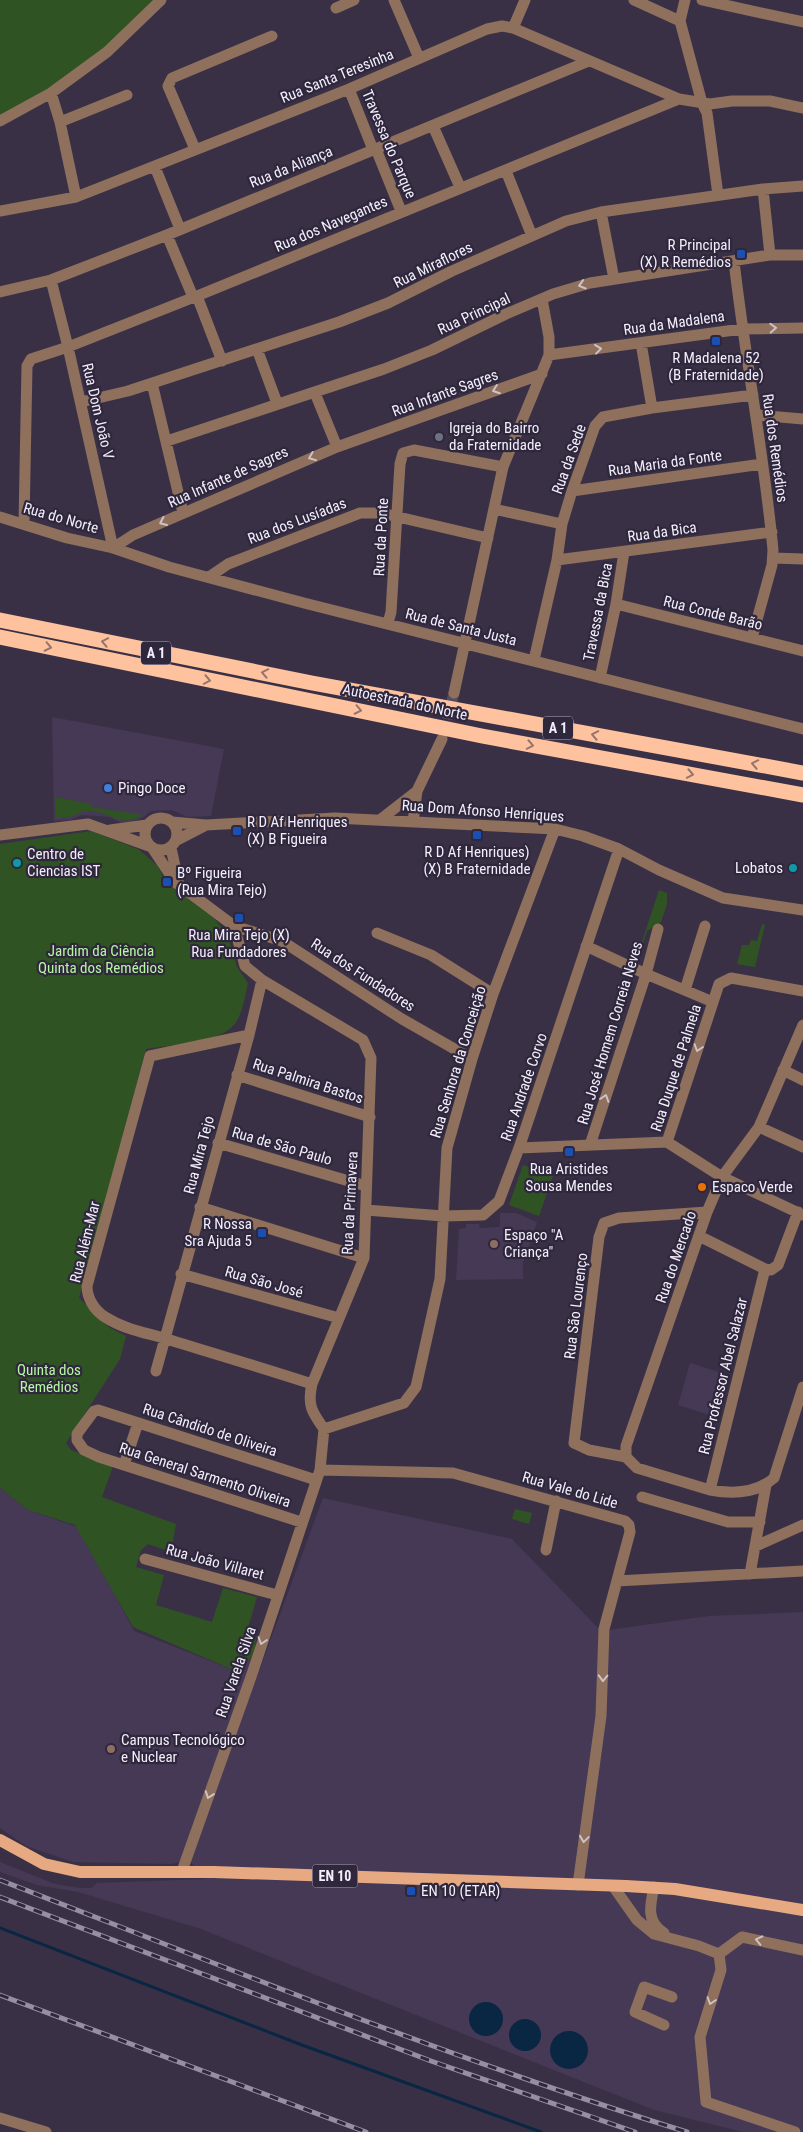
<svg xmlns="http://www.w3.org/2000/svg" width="803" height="2132" viewBox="0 0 803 2132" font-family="'Roboto Condensed',sans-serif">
  <rect width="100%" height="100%" fill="#3a3046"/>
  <!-- built -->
  <path fill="#453955" d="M52,717l172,32 -13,67 -23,1 -16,-7 -22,1 -6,6 -20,8 -14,-8 -28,-2 -12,5 -16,1z
    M500,1213h16l21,9 -14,41v16l-67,1 3,-51 7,-1v-4h13l1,4 20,-1z
    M690,1363l39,12 -10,43 -41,-13z
    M0,1488l28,22 49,17 5,7 52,97 97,38 23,-12 -74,205 -8,2 -99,-2 -47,-16 -26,-18z
    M323,1498l189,41 89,92 108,-15 94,-4v520h-60l-89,-22 -453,-181 -123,-37 -41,-7 -37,-13v-10l55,22 25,4h11l6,-5 108,-4 -16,-19z"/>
  <!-- green -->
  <path fill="#305323" d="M0,0h162l-111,93 -51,27z
    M55,797l37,7v3l51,8c-23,15 -32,-5 -56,-4 -5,0 -10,4 -15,5 -5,2 -11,2 -16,2z
    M91,831l47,18 19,16 9,17 48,36 14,18 9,31 11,16c-3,13 -6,35 -16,44 -17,16 -63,18 -86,22l-67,249 31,30 16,8 -6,23 -54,84 5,7 42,16 -11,31 74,27 -5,28 -23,-8 -7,6 -5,17 28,8 -8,30 56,17 11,-34 34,9 -9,31 8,12 -2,17 -23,12 -98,-42 -58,-102 -47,-15 -28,-22v-644z
    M659,890l8,3v11l-6,18 -14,9 -9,29h-2z
    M762,924l3,1 -10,42 -18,-3 5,-19h7l2,-5 6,1z
    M523,1165l30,11 -14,40 -30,-11z
    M515,1509l17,4 -3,11 -17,-5z"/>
  <!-- water -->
  <path fill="#092643" d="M469 2019a17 17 0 1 1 34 0a17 17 0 1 1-34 0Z
    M509 2035a16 16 0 1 1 32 0a16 16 0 1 1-32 0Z
    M550 2050a19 19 0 1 1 38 0a19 19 0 1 1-38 0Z"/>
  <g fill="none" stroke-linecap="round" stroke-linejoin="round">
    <!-- stream -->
    <path stroke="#092643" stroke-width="3" d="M0,1928l302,117 239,87"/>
    <!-- minor-tunnel -->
    <path stroke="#564c61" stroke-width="11" stroke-dasharray="11 5.5" stroke-linecap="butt" d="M443,735l11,-42"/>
    <!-- minor -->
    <path stroke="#8e705d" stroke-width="11" d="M394,0l25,58
      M634,0l46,21
      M685,0l-5,21 22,82 5,10 11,82
      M702,0l101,22
      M336,8l18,-8
      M513,28l12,-28
      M349,89l23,58 4,2 25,62
      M51,93l9,29 16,75
      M0,121l51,-28 56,-41 54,-52
      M60,122l67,-27
      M433,126l27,61
      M195,149l-27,-63 4,-8 100,-42
      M155,167l25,62
      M506,171l26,65
      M763,189l7,66
      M0,211l76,-14 23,-9 250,-99 138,-60 15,-3 11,2 166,71
      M601,212l13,67
      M167,235l26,62
      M734,261c11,97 30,192 39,289l-1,15 -20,73
      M51,280l17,67 45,201
      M0,292l51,-12 116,-45 422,-174
      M197,296l25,65
      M641,343l11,65
      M257,349l20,54
      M549,355l193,-26 61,-1
      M152,383l31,130
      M315,393l22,54
      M81,402l47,-11 211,-69 49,-19 64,-32 114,-50 35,-9 162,-23 40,-3
      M757,415l46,4
      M167,441l217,-72 48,-19 74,-36 47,-20 37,-11 180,-28h33
      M572,491l190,-27
      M494,509l68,15
      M0,517l67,21 46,10 56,19 135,36 499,126
      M24,523l3,-157 4,-7 37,-12 129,-51 482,-197 31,5 22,-3h38l33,7
      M113,548l20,-13 204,-88 205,-73
      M773,558l30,1
      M557,560l215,-28
      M209,577l19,-13 132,-51h21l107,25
      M616,604l187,47
      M388,623l3,-11 9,-148 3,-11 11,-3 89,17
      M534,660l23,-100 5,-36 10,-33 23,-65 8,-9 49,-9 101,-13
      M600,678l16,-74 8,-52
      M454,693l49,-226 46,-112v-18l-7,-38
      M145 834a16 16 0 1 1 32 0a16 16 0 1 1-32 0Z
      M381,819l36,-28
      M172,822l34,3 129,-7 220,11 28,7 36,13 40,21 64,28 80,12
      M413,822l4,-31 25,-52
      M110,830l37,-5
      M0,835l88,-11 61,22
      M177,840l29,-15
      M171,848l7,32
      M153,849l22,33 59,44 11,40 17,14 101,60 8,18 -7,200 -52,126c-5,21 0,28 12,45l-4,41 -68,204 -70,197
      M234,926l48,15 120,78 70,40
      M377,933l54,22 62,39
      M586,946l60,28 67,28
      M685,990l20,-64
      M249,1035l-99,21 -63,230c0,12 7,24 18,31 22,14 45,16 68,24 46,14 93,28 139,43
      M783,1070l20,10
      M237,1075l133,42
      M759,1127l44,20
      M667,1142l52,-158 12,-6 72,13
      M218,1143l148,43
      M590,1145l56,-171 12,-45
      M519,1148l148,-6 55,35 81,38
      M200,1207l164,51
      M366,1210l77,6 40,-1 16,-14 20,-53 100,-299
      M699,1236l66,33 6,1 7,-5 20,-53
      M181,1274l158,44
      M156,1371l93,-336 13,-55
      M324,1429l80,-26 12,-16 24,-108 7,-131 25,-89 21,-65 62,-165
      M626,1457v-11l81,-234 15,-35 37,-50 44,-102
      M626,1457l-37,-7 -15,-7 25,-206 5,-14 15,-5 88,-6
      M626,1457l11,11 73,22c22,4 46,4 64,-12l29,-91
      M124,1465l14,-42
      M320,1470l133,3 172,48 4,4 1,7 -26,97 -3,87 -23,169
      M710,1490l55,-221
      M642,1497l86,25h32
      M301,1522l-202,-65 -15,-7 -7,-10v-6l17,-23 4,-1 218,70
      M756,1546l47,-21
      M546,1550l10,-49
      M145,1559l132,36
      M750,1574l16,-89
      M617,1581l186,-10
      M613,1886l24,34 17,14 45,12 20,8
      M654,1887c-4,18 -8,35 10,46
      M719,1954l2,16 -21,67 6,65 89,30
      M719,1954l23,-17 61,13
      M664,2025l-29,-13 9,-25 28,10
      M0,2118l46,14"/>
    <!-- major -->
    <path stroke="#e6a982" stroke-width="12" d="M0,1840l44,24 36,8h134l412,14 49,3 128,21"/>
    <!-- highway -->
    <path stroke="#fec39e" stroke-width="15" d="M0,620l312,63 491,90
      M0,637l482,99 321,59"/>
    <defs>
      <path id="rail" d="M0,1880c227,88 454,180 687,252
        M0,1897l431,164 204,71
        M0,1995l366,137"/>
    </defs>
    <!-- rail casing -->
    <use href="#rail" stroke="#968ea1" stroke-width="5"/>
    <!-- rail -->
    <use href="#rail" stroke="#2f273c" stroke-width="3" stroke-dasharray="9" stroke-linecap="butt"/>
  </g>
  <!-- one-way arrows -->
  <defs><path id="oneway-chevron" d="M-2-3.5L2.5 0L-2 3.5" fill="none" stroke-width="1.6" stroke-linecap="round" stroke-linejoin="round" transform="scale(1.25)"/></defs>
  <g stroke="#d0c2c4">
    <use href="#oneway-chevron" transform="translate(582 285) rotate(163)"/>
    <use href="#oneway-chevron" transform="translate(773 328) rotate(-3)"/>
    <use href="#oneway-chevron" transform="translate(598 349) rotate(-7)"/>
    <use href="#oneway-chevron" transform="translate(496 390) rotate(160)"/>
    <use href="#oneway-chevron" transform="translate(312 457) rotate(158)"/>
    <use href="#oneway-chevron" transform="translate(163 522) rotate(156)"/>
    <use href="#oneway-chevron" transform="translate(698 1048) rotate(108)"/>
    <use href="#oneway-chevron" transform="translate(605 1098) rotate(-72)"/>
    <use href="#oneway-chevron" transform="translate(262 1641) rotate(108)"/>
    <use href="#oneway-chevron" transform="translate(603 1678) rotate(92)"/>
    <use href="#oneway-chevron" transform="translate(209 1795) rotate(110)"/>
    <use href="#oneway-chevron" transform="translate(584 1839) rotate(98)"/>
    <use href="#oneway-chevron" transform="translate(759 1940) rotate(-167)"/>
    <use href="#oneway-chevron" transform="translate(711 2001) rotate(108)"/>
  </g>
  <g stroke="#96756d">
    <use href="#oneway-chevron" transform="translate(105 642) rotate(-169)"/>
    <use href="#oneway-chevron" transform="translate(48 647) rotate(12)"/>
    <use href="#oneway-chevron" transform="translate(265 673) rotate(-169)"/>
    <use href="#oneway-chevron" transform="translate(207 680) rotate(11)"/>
    <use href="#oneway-chevron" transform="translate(358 710) rotate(12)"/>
    <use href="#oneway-chevron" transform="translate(595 735) rotate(-169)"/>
    <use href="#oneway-chevron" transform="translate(530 745) rotate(11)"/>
    <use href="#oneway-chevron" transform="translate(755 764) rotate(-169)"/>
    <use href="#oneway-chevron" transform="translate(690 774) rotate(11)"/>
  </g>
  <!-- markers -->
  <g fill="#1a4fb4" stroke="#2f273c" stroke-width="2">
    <rect x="736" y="249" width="10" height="10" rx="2.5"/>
    <rect x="711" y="336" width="10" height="10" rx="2.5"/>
    <rect x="232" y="826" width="10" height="10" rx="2.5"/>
    <rect x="472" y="830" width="10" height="10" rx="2.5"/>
    <rect x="162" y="877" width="10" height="10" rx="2.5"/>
    <rect x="234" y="913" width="10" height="10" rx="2.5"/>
    <rect x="564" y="1147" width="10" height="10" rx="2.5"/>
    <rect x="257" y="1228" width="10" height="10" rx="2.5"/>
    <rect x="406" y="1886" width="10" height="10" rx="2.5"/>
  </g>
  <circle fill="#6b7280" stroke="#2f273c" stroke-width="2" cx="439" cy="437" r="5"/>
  <circle fill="#3f7fe0" stroke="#2f273c" stroke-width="2" cx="108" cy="788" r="5"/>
  <g fill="#0f9aa8" stroke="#2f273c" stroke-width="2">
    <circle cx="17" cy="863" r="5"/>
    <circle cx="793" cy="868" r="5"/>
  </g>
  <circle fill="#e8710a" stroke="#2f273c" stroke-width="2" cx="702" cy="1187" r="5"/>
  <g fill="#8d6e63" stroke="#2f273c" stroke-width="2">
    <circle cx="494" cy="1244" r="5"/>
    <circle cx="111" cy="1749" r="5"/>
  </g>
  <g text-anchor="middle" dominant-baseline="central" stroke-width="4.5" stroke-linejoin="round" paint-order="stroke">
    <!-- shield labels -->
    <g fill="#2f273c" stroke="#b8b2c2" stroke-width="1">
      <rect x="141" y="641.5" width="30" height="23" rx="4"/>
      <rect x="543" y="716.5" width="30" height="23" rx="4"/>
      <rect x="312.5" y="1864.5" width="45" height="23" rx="4"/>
    </g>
    <g font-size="14" font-weight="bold" fill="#f3eefc">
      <text x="156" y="653">A 1</text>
      <text x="558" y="728">A 1</text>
      <text x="335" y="1876">EN 10</text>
    </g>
    <!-- street labels -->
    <g font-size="15" fill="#f3eefc" stroke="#2f273c">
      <text transform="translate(337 76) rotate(-22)">Rua Santa Teresinha</text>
      <text transform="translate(389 144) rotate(67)">Travessa do Parque</text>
      <text transform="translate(291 167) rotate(-22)">Rua da Aliança</text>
      <text transform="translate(331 224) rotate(-23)">Rua dos Navegantes</text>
      <text transform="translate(433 265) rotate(-26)">Rua Miraflores</text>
      <text transform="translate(474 314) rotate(-25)">Rua Principal</text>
      <text transform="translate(674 323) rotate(-8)">Rua da Madalena</text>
      <text transform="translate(445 393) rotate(-20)">Rua Infante Sagres</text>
      <text transform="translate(98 411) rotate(77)">Rua Dom João V</text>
      <text transform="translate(775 448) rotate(82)">Rua dos Remédios</text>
      <text transform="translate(569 459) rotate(-70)">Rua da Sede</text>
      <text transform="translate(665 463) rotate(-8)">Rua Maria da Fonte</text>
      <text transform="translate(228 477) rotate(-24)">Rua Infante de Sagres</text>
      <text transform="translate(61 518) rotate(16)">Rua do Norte</text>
      <text transform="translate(297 521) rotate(-21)">Rua dos Lusíadas</text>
      <text transform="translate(662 532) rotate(-8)">Rua da Bica</text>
      <text transform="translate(381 537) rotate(-87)">Rua da Ponte</text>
      <text transform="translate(598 612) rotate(-79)">Travessa da Bica</text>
      <text transform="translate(713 613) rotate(14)">Rua Conde Barão</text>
      <text transform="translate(461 627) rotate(14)">Rua de Santa Justa</text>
      <text transform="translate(405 702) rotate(12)">Autoestrada do Norte</text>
      <text transform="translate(483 811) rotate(4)">Rua Dom Afonso Henriques</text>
      <text transform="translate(363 975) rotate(33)">Rua dos Fundadores</text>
      <text transform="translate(610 1033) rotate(-73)">Rua José Homem Correia Neves</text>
      <text transform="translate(458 1062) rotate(-73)">Rua Senhora da Conceição</text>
      <text transform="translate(676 1068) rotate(-72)">Rua Duque de Palmela</text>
      <text transform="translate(308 1081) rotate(18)">Rua Palmira Bastos</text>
      <text transform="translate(524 1087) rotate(-71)">Rua Andrade Corvo</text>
      <text transform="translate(282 1146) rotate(16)">Rua de São Paulo</text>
      <text transform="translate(199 1155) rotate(-75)">Rua Mira Tejo</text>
      <text transform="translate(350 1203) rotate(-87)">Rua da Primavera</text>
      <text transform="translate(85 1242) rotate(-76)">Rua Além-Mar</text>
      <text transform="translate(676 1257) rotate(-71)">Rua do Mercado</text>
      <text transform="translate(264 1282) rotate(16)">Rua São José</text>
      <text transform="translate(576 1306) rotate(-83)">Rua São Lourenço</text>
      <text transform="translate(723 1376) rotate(-76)">Rua Professor Abel Salazar</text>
      <text transform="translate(210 1430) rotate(18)">Rua Cândido de Oliveira</text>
      <text transform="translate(205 1475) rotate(18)">Rua General Sarmento Oliveira</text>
      <text transform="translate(570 1490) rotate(16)">Rua Vale do Lide</text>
      <text transform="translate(215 1562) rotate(15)">Rua João Villaret</text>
      <text transform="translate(236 1672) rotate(-71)">Rua Varela Silva</text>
    </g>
    <!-- poi labels -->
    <g font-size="15" fill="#f3eefc" stroke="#2f273c" text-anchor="start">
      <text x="731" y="245" text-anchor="end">R Principal<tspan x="731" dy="17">(X) R Remédios</tspan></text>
      <text x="716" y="358" text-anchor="middle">R Madalena 52<tspan x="716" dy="17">(B Fraternidade)</tspan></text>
      <text x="449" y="428">Igreja do Bairro<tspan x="449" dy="17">da Fraternidade</tspan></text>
      <text x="118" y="788">Pingo Doce</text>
      <text x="247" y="822">R D Af Henriques<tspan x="247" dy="17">(X) B Figueira</tspan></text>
      <text x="477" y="852" text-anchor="middle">R D Af Henriques)<tspan x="477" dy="17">(X) B Fraternidade</tspan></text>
      <text x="27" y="854">Centro de<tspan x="27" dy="17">Ciencias IST</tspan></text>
      <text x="783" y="868" text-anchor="end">Lobatos</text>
      <text x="177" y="873">Bº Figueira<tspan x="177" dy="17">(Rua Mira Tejo)</tspan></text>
      <text x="239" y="935" text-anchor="middle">Rua Mira Tejo (X)<tspan x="239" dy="17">Rua Fundadores</tspan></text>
      <text x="569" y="1169" text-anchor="middle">Rua Aristides<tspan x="569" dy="17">Sousa Mendes</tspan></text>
      <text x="712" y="1187">Espaco Verde</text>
      <text x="252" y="1224" text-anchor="end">R Nossa<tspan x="252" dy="17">Sra Ajuda 5</tspan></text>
      <text x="504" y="1235">Espaço "A<tspan x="504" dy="17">Criança"</tspan></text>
      <text x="121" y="1740">Campus Tecnológico<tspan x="121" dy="17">e Nuclear</tspan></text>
      <text x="421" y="1891">EN 10 (ETAR)</text>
    </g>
    <!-- park labels -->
    <g font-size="15" fill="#b5f89f" stroke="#2f273c">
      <text x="101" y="951">Jardim da Ciência<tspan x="101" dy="17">Quinta dos Remédios</tspan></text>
      <text x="49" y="1370">Quinta dos<tspan x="49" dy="17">Remédios</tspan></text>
    </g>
  </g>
</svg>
